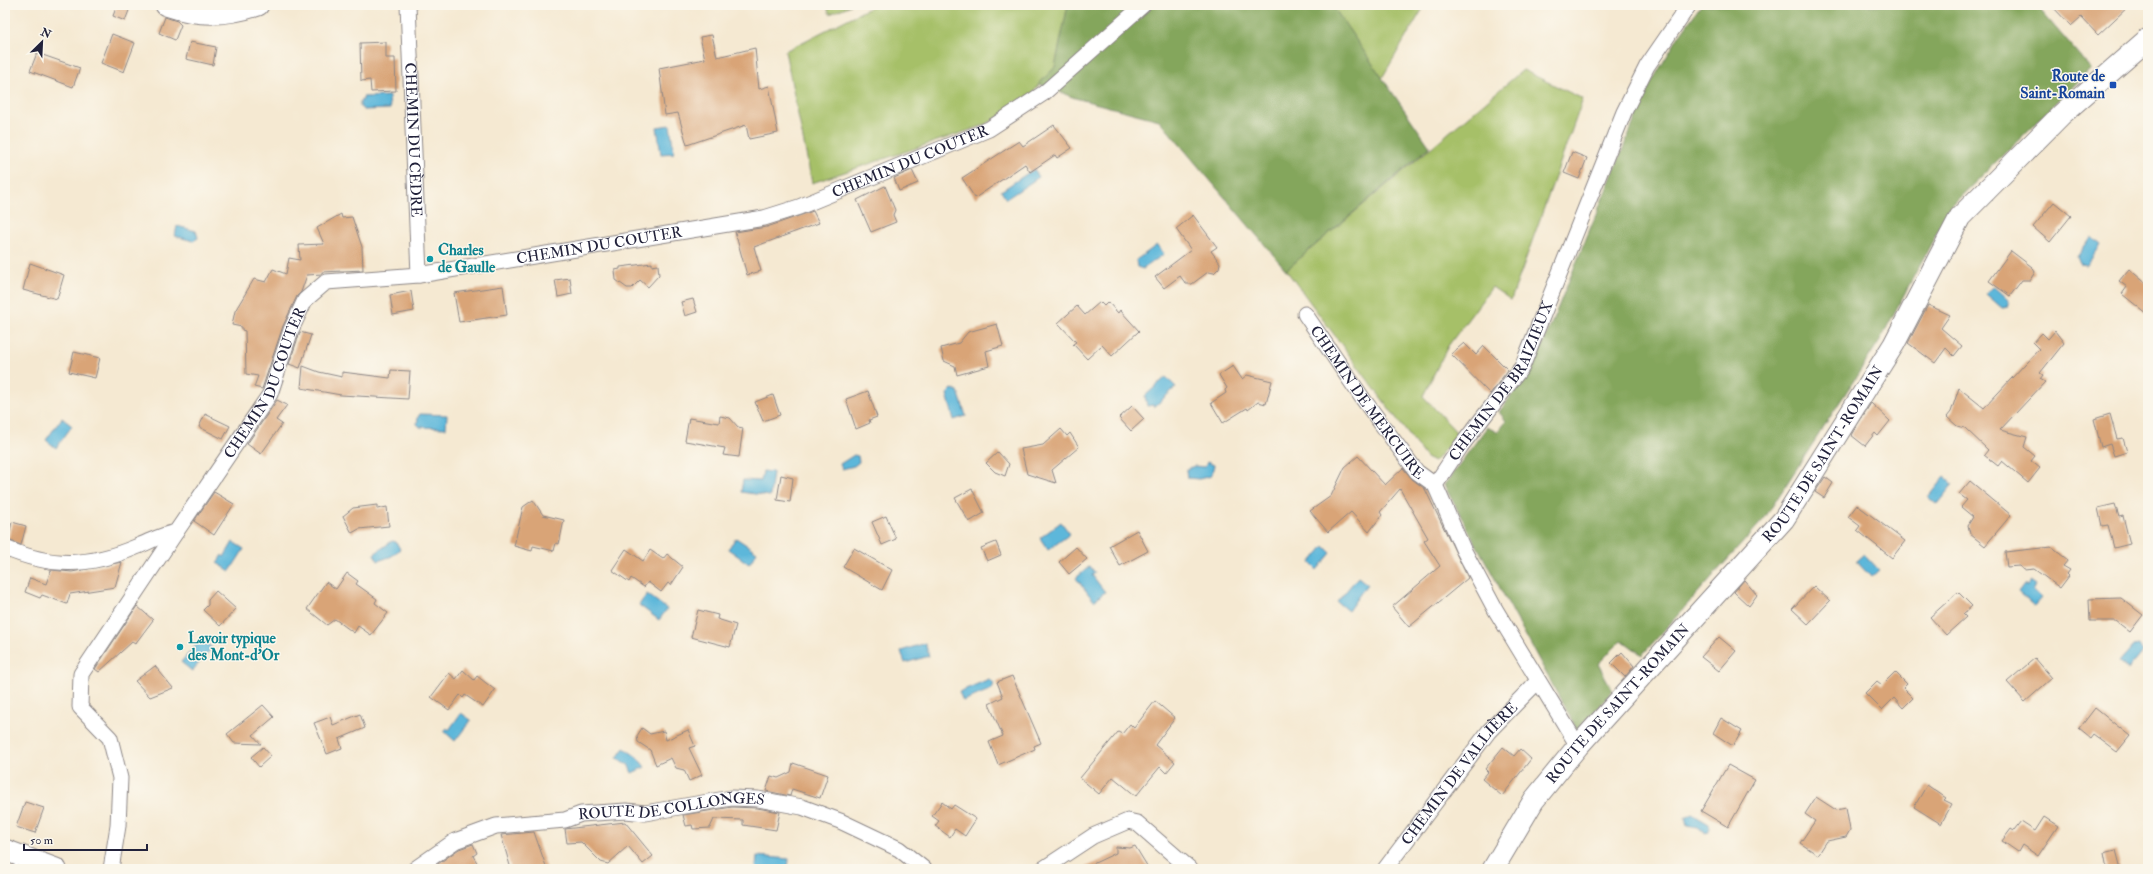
<svg xmlns="http://www.w3.org/2000/svg" width="2153" height="874" viewBox="0 0 2153 874" font-family="'IM FELL Double Pica',serif">
  <rect width="100%" height="100%" fill="#fbf7ec"/>
  <filter id="ink" filterUnits="userSpaceOnUse"><feTurbulence type="fractalNoise" baseFrequency=".025" numOctaves="2"/><feDisplacementMap in="SourceGraphic" scale="8" xChannelSelector="R" yChannelSelector="G"/><feConvolveMatrix kernelMatrix="1 2 1 2 8 2 1 2 1" color-interpolation-filters="sRGB"/></filter>
  <filter id="wash" filterUnits="userSpaceOnUse"><feTurbulence type="fractalNoise" baseFrequency=".012" numOctaves="4" result="noise"/><feDisplacementMap in="SourceGraphic" scale="16" xChannelSelector="R" yChannelSelector="G"/><feGaussianBlur stdDeviation="0.9" result="paint"/><feColorMatrix in="noise" values="0 0 0 0 0 0 0 0 0 0 0 0 0 0 0 0 0 1.4 0 .05"/><feComposite in="paint" operator="in"/></filter>
  <g filter="url(#wash)">
    <rect width="100%" height="100%" fill="#f5e9d2"/>
    <!-- green -->
    <path fill="#a6c067" stroke="#647151" d="M826,5h25l-21,9z
      M875,5h193l-13,62 -16,17 -9,14 -45,27 -173,58 -27,-132z
      M1332,5h93l-43,73z
      M1523,70l60,29 -72,201 -19,-13 -44,59 -25,50 35,38 -24,28 -8,-4 -140,-188z"/>
    <!-- forest -->
    <path fill="#84a65c" stroke="#53644c" d="M1068,5h264l98,142 -144,123 -127,-150 -84,-22 -36,-14 16,-17z
      M1701,5h335l55,64 -140,137 -71,134 -116,179 -122,136 -20,-15 -24,24 15,27 -36,39 -133,-245 43,-58 10,5 9,-11 -7,-9 35,-46 99,-242 19,-43 27,-45z"/>
    <!-- water -->
    <path fill="#5db7da" stroke="#406c8a" d="M389,96l1,13 -26,1 -4,-3v-6l3,-1v-3z
      M670,125l4,28 -13,1 -4,-27z
      M1034,169l5,8 -33,22 -5,-8z
      M177,226l19,5 2,7 -5,3 -18,-5z
      M2091,237l10,8 -14,20 -7,-1 -3,-7z
      M1157,245l7,9 -21,15 -6,-2 -1,-7z
      M1994,286l15,14 -2,7 -5,1 -16,-14z
      M1166,377l10,10 -22,20 -1,-2 -6,1 -2,-10z
      M952,389l6,2 8,25 -12,4 -7,-26z
      M420,414l27,1 -1,13 -26,-1 -3,-3 1,-7z
      M62,418l10,8 -16,22 -10,-8z
      M854,455l4,1 1,6 -5,4 -12,3 -2,-5z
      M1207,462l7,3 -3,11 -12,3 -12,-1 -1,-8 8,-4 11,1z
      M763,471l10,1 -3,24 -29,-4 2,-12 18,1z
      M1945,477l8,7 -16,20 -8,-7z
      M1061,522l9,12 -22,16 -8,-12z
      M736,538l21,14 -8,12 -21,-15z
      M392,541l4,1 4,7 -8,7 -14,5 -4,-7z
      M233,542l11,7 -14,22 -13,-8 5,-8 2,2z
      M1324,546l7,7 -14,17 -7,-7z
      M1864,554l15,16 -8,7 -15,-16z
      M1090,566l5,7 -3,2 13,17 -11,9 -18,-23z
      M1358,577l9,7 -19,27 -11,-9z
      M2030,582l6,4 -3,5 8,7 -7,8 -16,-14 6,-8 3,2z
      M647,594l20,15 -8,11 -20,-15z
      M202,639l10,9 -20,23 -11,-9z
      M925,643l4,13 -24,7 -4,-12z
      M2139,645l4,7 -15,18 -9,-7 15,-17z
      M989,679l5,4 -2,6 -29,12 -4,-9z
      M461,713l10,7 -16,21 -11,-10 3,-3 2,2z
      M624,748l13,9 8,10 -13,6 -4,-9 -11,-6z
      M1692,814l17,10v8l-5,1 -6,-5 -11,-2 -2,-8z
      M757,856l32,3 -1,10h-30l-2,-2z"/>
    <g id="blocks">
      <!-- building -->
      <path fill="#d9a477" d="M117,5h14l-6,16 -12,-5z
        M2051,5h79l-32,30 -17,-18 -10,9z
        M165,17l12,4 4,4 -6,15 -16,-7z
        M112,34l23,9 -11,29 -23,-9z
        M712,35l5,22 38,-9 4,41 10,-3 9,47 -29,6 -3,-14 -59,20 -9,-32 -13,2 -6,-47 46,-9 -5,-22z
        M190,42l26,5 -3,18 -27,-6z
        M386,42v16h9l1,33 -25,1 -1,-12 -9,1 -1,-38z
        M37,53l43,15 -7,19 -43,-16z
        M1054,125l18,23 -15,10 -2,-3 -25,17 -5,-8 -50,34 -13,-20 57,-37 4,5z
        M1572,152l15,6 -8,21 -15,-6z
        M912,170l6,13 -19,8 -5,-13z
        M885,186l10,24 -2,5 3,7 -25,10 -14,-32z
        M2054,202l17,14 -21,26 -17,-15z
        M813,211l6,12 -65,24 7,24 -14,4 -12,-43 32,-5z
        M341,214l1,4 10,-1 10,30 1,23 -41,2v2l-15,1 -6,17 -4,4 -14,30 -21,63 -8,-2 4,-11 -12,-2 -1,-43 -3,-1v-3l-10,-2 3,-14 19,-32 12,3 7,-13 13,5 3,-16 11,2 -1,-15 25,-1 -7,-16z
        M1193,215l24,32 -6,4 9,12 -1,5 -5,5 -6,-1 -16,12h-6l-6,-8 -16,12 -9,-11 36,-27 -15,-21z
        M2011,251l21,16 3,5 -5,8h-8l-12,16 -21,-15z
        M30,263l34,12 -7,24 -34,-9z
        M652,263v3l6,-1 1,10 -11,12 -8,-7 -8,8h-5l-11,-8 -1,-10 5,-1v-2z
        M2129,269l19,16v30l-26,-21 5,-7 -8,-6z
        M570,278l2,16 -14,3 -3,-17z
        M503,286l4,29 -48,7 -5,-29z
        M411,291l3,20 -21,4 -3,-20z
        M693,299l4,13 -12,4 -4,-14z
        M1100,302l4,4 4,-4 10,11 2,-3 19,21 -27,25 -10,-11 -15,14 -14,-15 3,-2 -18,-19 19,-17 8,9z
        M1928,305l22,10 -9,13 21,18 -8,10 -8,-8 -11,15 -27,-20z
        M997,324l6,22 -17,5 3,15 -32,9 -2,-9 -11,-5 -3,-13 18,-5 9,-11z
        M2055,331l9,12 -24,30 3,2 -3,4 5,3 -45,48 27,7 -3,10 11,9 -4,5 9,7 -12,15 -26,-22 -4,5 -14,-11 4,-5 -23,-22 -8,-2 -10,-9 4,-5 8,-24 25,20 55,-59 -6,-6 9,-10 6,6z
        M300,332l11,3 -11,33 -11,-4z
        M1464,343l12,12 8,-9 24,24 -18,24 -39,-40z
        M74,352l26,6 -5,20 -26,-6z
        M303,366l16,6 23,5v-5l48,6 1,-8 19,1 -2,28 -67,-4 -40,-7z
        M1233,366l9,13 5,-4 25,6 -6,23 -8,-2 -10,8 -1,-2 -24,15 -12,-20 15,-10 -1,-3 2,-2 -8,-13z
        M868,391l9,26 -8,3 1,3 -14,6 -10,-30z
        M773,395l7,20 -17,6 -8,-19z
        M277,400l10,5 -11,15 6,4 -21,30 -14,-10z
        M1871,403l19,18 -12,15 -3,-3 -10,13 -14,-11z
        M1132,406l12,13 -13,12 -12,-13z
        M205,414l25,12 -7,13 -24,-12z
        M2110,414l7,25 6,-1 4,14 -13,4 -4,-12 -9,3 -7,-28z
        M720,416l10,2 8,9 5,1 -4,29 -16,-2 2,-7 -40,-7 4,-23 30,5z
        M1061,429l6,7 3,-3 9,14 -27,23 4,13 -29,-9 -6,-25 22,-4z
        M998,452l11,12 -4,12 -10,-4 -9,-9z
        M1358,456l27,29 18,-17 9,11 13,10 43,89 -59,49 -17,-20 48,-41 -16,-25 4,-3 -28,-49 -20,23 2,3 -13,17 -18,-20 -23,20 -18,-21 21,-15 14,-29z
        M781,475l12,3 -3,24 -13,-2z
        M1825,477l8,6 -9,15 -9,-6z
        M1970,481l41,34 -26,31 -15,-12 -2,-9 5,-8 -12,-10 6,-7 -8,-6z
        M972,489l12,24 -15,9 -14,-24z
        M214,492l20,12 -20,31 -20,-14z
        M533,500l10,15 21,5 -5,24 -3,-1 -2,8 -21,-5 -1,5 -18,-5 9,-39z
        M2115,504l4,13 4,-1 7,28 -16,4 -6,-23 -6,1 -4,-18z
        M377,505v4l10,-2 2,19 -30,3 -7,4 -9,-17 10,-8z
        M1857,505l48,36 -13,17 -35,-28 3,-4 -12,-9z
        M886,516l10,23 -14,6 -10,-23z
        M12,522l14,4 -5,19 -13,-5z
        M1137,530l11,21 -28,15 -11,-20z
        M996,542l5,13 -14,6 -6,-13z
        M1076,547l11,12 -18,15 -10,-12z
        M2051,547l17,13 -5,6 7,4 -3,4 2,2 -9,12 -26,-19 -10,1 -5,-4 -12,1 -2,-15z
        M854,548l38,22 -10,20 -39,-23z
        M626,549l17,12 7,-11 13,9 4,-5 16,13 -12,18 -3,-2 -7,9 -13,-10 -4,5 -13,-9 -2,4 -17,-12z
        M122,562l-7,25 -45,7 -3,10 -25,-9 -2,3 -15,-6 5,-14 16,6 5,-14 21,2z
        M347,573l11,8 -2,3 21,15 -2,4 13,10 -17,22 -13,-9 -4,7 -19,-14 -8,6 -20,-16 19,-27 10,7z
        M1744,580l13,15 -8,11 -15,-14z
        M1814,586l16,15 -22,23 -16,-15z
        M216,591l20,18 -16,17 -17,-16 5,-5v-5z
        M1958,592l14,14 -9,8 3,3 -20,18 -16,-18z
        M2121,598l22,17 -13,17 -14,-11h-26l-1,-22z
        M137,606l16,14 -18,24 -3,-2 -33,30 -4,-3z
        M698,610l20,5 -1,4 19,6 -6,22 -39,-10z
        M1719,637l17,14 -17,20 -18,-14z
        M1622,652l12,14 -9,11 -14,-14z
        M2035,658l17,20 -27,24 -18,-20z
        M155,666l18,22 -23,9 -15,-16z
        M463,670l11,10 3,-4 18,14 -12,17 -18,-12 -2,3 -3,-3 -11,15 -18,-13 18,-24 7,6z
        M1895,672l12,12 -4,4 10,10 -10,10 -9,-10 -12,12 -17,-17 12,-12 5,4z
        M1012,676l29,67 -7,3 1,3 -37,16 -9,-23 14,-6 -14,-32 14,-7 -6,-15z
        M1155,701l20,17 -20,27 20,17 -9,11 -6,-6 -24,29 -23,-19 -14,17 -19,-16 38,-46 4,2 8,-10 4,4z
        M263,705l11,12 -21,18 8,9 -27,-1 -7,-9z
        M2095,708l35,28 -13,16 -24,-18 -3,4 -11,-9z
        M360,714l5,14 -26,11 3,9 -15,6 -13,-31 16,-6 3,8z
        M1721,718l21,13 -9,15 -20,-13z
        M642,728l8,6 14,-3 2,9 22,-10 7,16 -6,2 13,27 -13,6 -5,-11 -8,-2 -5,-10 -15,7 -6,-15 -12,-8 -1,-6z
        M263,747l8,9 -12,11 -8,-10z
        M1503,747l11,9 6,-7 11,10 -29,37 -20,-17 6,-7 -3,-3z
        M793,763l35,12 -8,23 -28,-9 -2,7 -24,-5 5,-15 7,2 13,-6z
        M1728,765l27,15 -27,47 -27,-16z
        M1927,785l19,13 -2,2 8,4 -11,20 -27,-17z
        M1816,797l20,13 10,-2 4,22 -4,7 -19,4 -9,14 -18,-12 15,-22 -10,-7z
        M25,802l19,6 -9,25 -19,-6z
        M942,802l9,7 3,-4 22,14 -11,17 -10,-7 -5,8 -15,-11 4,-5 -7,-5z
        M732,807l25,1 23,4 -4,18 -33,-5v-5l-29,-1 -4,9 -17,1 -1,-4 -6,1 -3,-11z
        M2044,817l14,9 -20,30 -16,-11 -4,7 -16,-11 9,-12 3,2 7,-9 14,9z
        M625,822l28,34 -10,8 -15,-18 -20,18 -7,-2 -20,-20 -14,1 -2,-14z
        M534,832l13,37h-36l-10,-34z
        M473,844l4,9 -4,3 8,13h-50l28,-20z
        M1135,846l14,23h-67l34,-16v-6l14,1z
        M2116,850l5,19h-14l-3,-16z"/>
    </g>
  </g>
  <g filter="url(#ink)">
    <use href="#blocks" fill-opacity="0" stroke="#8c8686" stroke-width="1"/>
    <g fill="none" stroke-linecap="round" stroke-linejoin="round">
      <defs>
        <g id="street">
          <path id="s1" d="M408,5l11,270"/>
          <path id="s2" d="M1305,314l58,85 54,73 18,13"/>
          <path id="s3" d="M5,548c47,20 84,19 131,-1 15,-6 24,-12 40,-15l94,-138 21,-64 14,-30 21,-18 93,-7 345,-57 35,-11 190,-78 55,-36 99,-88"/>
          <path id="s4" d="M1578,746l-83,-137 -32,-60 -28,-64 26,-39 61,-79 102,-255 23,-46 42,-61"/>
          <path d="M111,869l7,-43 2,-48 -10,-40 -30,-31 1,-33 95,-142"/>
          <path id="s5" d="M415,869l40,-28 41,-15 69,-6 16,-6 45,-3 19,2 86,-15 27,1 44,8 38,14 59,28 25,20"/>
          <path d="M1043,869l50,-33 35,-15 9,2 53,46"/>
          <path id="s6" d="M1385,869l104,-138 49,-50"/>
        </g>
        <g id="secondary">
          <path d="M166,5c33,11 59,11 92,0"/>
          <path d="M5,850l51,19"/>
          <path id="s7" d="M1493,869l41,-69 44,-54 206,-227 110,-175 66,-127 102,-103 86,-75"/>
        </g>
      </defs>
      <!-- street casing -->
      <use href="#street" stroke="#8c8686" stroke-width="17"/>
      <!-- secondary casing -->
      <use href="#secondary" stroke="#8c8686" stroke-width="23"/>
      <!-- street -->
      <use href="#street" stroke="#fff" stroke-width="15"/>
      <!-- secondary -->
      <use href="#secondary" stroke="#fff" stroke-width="21"/>
    </g>
  </g>
  <!-- markers -->
  <rect fill="#1a4fb4" stroke="#fbf7ec" stroke-width="1.5" x="2109" y="81" width="8" height="8" rx="2"/>
  <g fill="#0f9aa8" stroke="#fbf7ec" stroke-width="1.5">
    <circle cx="430" cy="259" r="4"/>
    <circle cx="180" cy="647" r="4"/>
  </g>
  <g text-anchor="middle" dominant-baseline="central" stroke-width="3" stroke-linejoin="round" paint-order="stroke">
    <!-- transit labels -->
    <g font-size="15" font-weight="bold" fill="#164399" stroke="#fbf7ec" text-anchor="end">
      <text x="2105" y="76">Route de<tspan x="2105" dy="17">Saint-Romain</tspan></text>
    </g>
    <!-- street labels -->
    <g font-size="15" fill="#22223b" stroke="#fbf7ec">
      <text stroke="none"><textPath href="#s1" startOffset="135">CHEMIN DU CÈDRE</textPath></text>
      <text stroke="none"><textPath href="#s3" startOffset="1073">CHEMIN DU COUTER</textPath></text>
      <text stroke="none"><textPath href="#s3" startOffset="749">CHEMIN DU COUTER</textPath></text>
      <text stroke="none"><textPath href="#s4" startOffset="422">CHEMIN DE BRAIZIEUX</textPath></text>
      <text stroke="none"><textPath href="#s3" startOffset="353">CHEMIN DU COUTER</textPath></text>
      <text stroke="none"><textPath href="#s2" startOffset="108">CHEMIN DE MERCUIRE</textPath></text>
      <text stroke="none"><textPath href="#s7" startOffset="532">ROUTE DE SAINT-ROMAIN</textPath></text>
      <text stroke="none"><textPath href="#s7" startOffset="208">ROUTE DE SAINT-ROMAIN</textPath></text>
      <text stroke="none"><textPath href="#s6" startOffset="121">CHEMIN DE VALLIÈRE</textPath></text>
      <text stroke="none"><textPath href="#s5" startOffset="270">ROUTE DE COLLONGES</textPath></text>
    </g>
    <!-- culture labels -->
    <g font-size="15" font-weight="bold" fill="#0d838f" stroke="#fbf7ec" text-anchor="start">
      <text x="438" y="250">Charles<tspan x="438" dy="17">de Gaulle</tspan></text>
      <text x="188" y="638">Lavoir typique<tspan x="188" dy="17">des Mont-d'Or</tspan></text>
    </g>
  </g>
  <!-- margin -->
  <rect width="2153" height="874" fill="none" stroke="#fbf7ec" stroke-width="20"/>
  <!-- north arrow -->
  <g transform="translate(42 42) rotate(24)" stroke="#fbf7ec" stroke-width="3" paint-order="stroke">
  <path d="M0-3L7 15L0 10L-7 15Z" fill="#22223b"/>
  <text y="-6" font-size="11" font-weight="bold" text-anchor="middle" fill="#22223b">N</text>
  </g>
  <!-- scale -->
  <path d="M24 844v6h123v-6" fill="none" stroke="#22223b" stroke-width="2"/>
  <text x="30" y="844" font-size="12" fill="#22223b" stroke="#fbf7ec" stroke-width="3" paint-order="stroke">50 m</text>
</svg>
